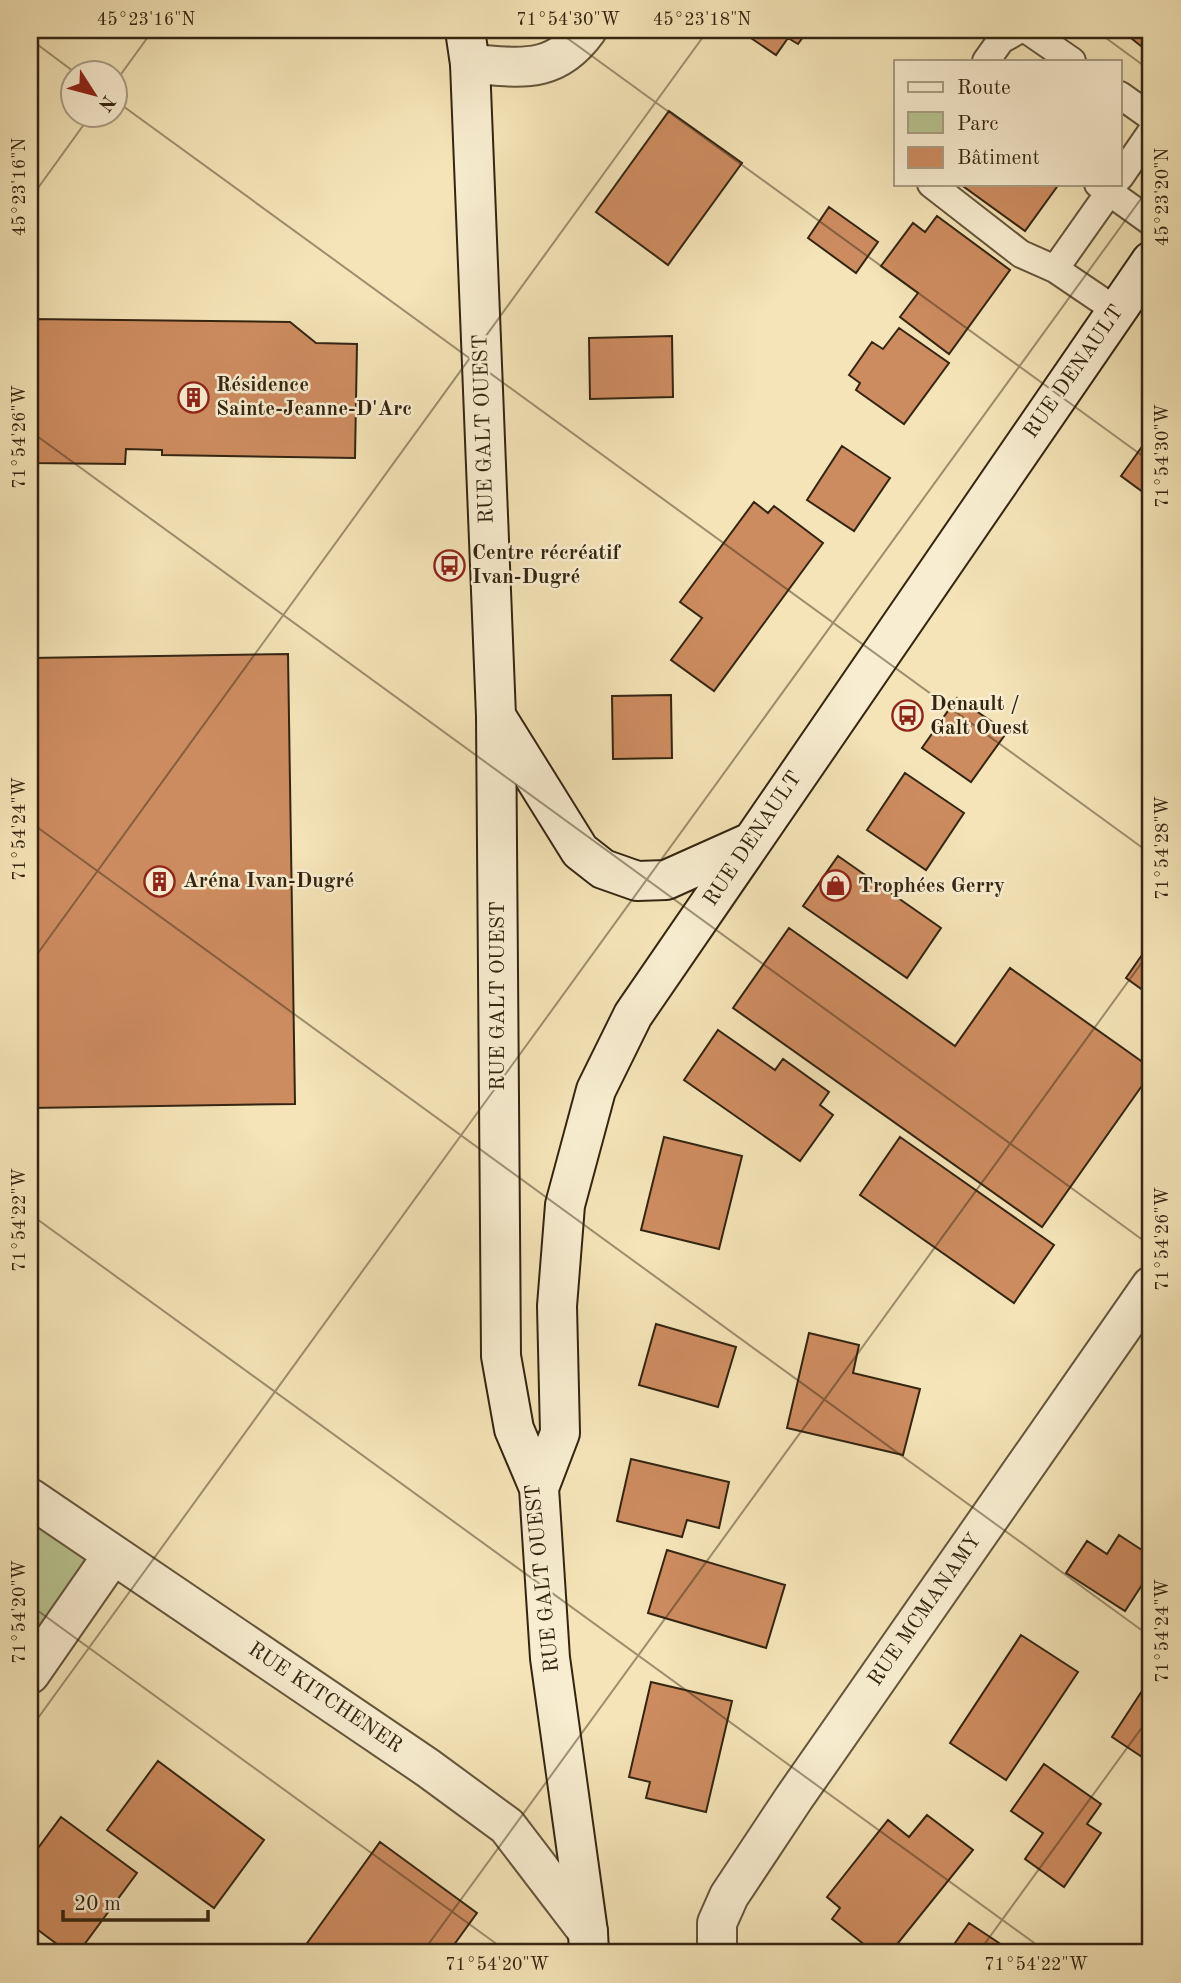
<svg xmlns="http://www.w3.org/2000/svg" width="1181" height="1983" viewBox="0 0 1181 1983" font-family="'Old Standard TT',serif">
  <rect width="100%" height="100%" fill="#f4e4b7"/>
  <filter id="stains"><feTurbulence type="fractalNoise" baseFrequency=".00286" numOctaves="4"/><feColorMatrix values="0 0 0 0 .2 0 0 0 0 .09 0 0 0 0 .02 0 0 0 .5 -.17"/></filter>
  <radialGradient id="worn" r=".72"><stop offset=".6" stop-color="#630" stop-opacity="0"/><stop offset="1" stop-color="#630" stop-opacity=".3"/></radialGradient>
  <!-- green -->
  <path fill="#b8c591" stroke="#767551" stroke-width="2" d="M30,1498l82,58 -82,118z"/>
  <!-- building -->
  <path fill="#cd8c60" stroke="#342511" stroke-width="2" d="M739,30h69l-10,14 -10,-6 -12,17z
    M1123,30h28v24l-29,-23z
    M669,111l73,52 -74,102 -72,-53z
    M960,184h99l-34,47z
    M829,207l49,35 -22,31 -48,-35z
    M937,216l73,54 -61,84 -49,-37 18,-24 -37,-27 32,-43 12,9z
    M30,319l260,3 26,21 41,1 -2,114 -193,-3v-5l-36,-1 -1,15 -95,-1z
    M899,328l50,35 -45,61 -48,-34 4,-7 -11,-8 23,-33 11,7z
    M672,336l1,61 -83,2 -1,-61z
    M1151,434v64l-30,-22z
    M842,446l48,32 -36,53 -47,-31z
    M754,502l14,11 6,-7 49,37 -109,148 -43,-31 31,-42 -22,-16z
    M288,654l7,450 -265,4v-450z
    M671,695l1,63 -59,1 -1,-63z
    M957,698l50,34 -36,50 -49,-34z
    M905,773l59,40 -38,57 -59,-40z
    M838,856l103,72 -34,50 -104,-72z
    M789,928l166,118 55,-78 141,100v5l-109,154 -309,-219z
    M1151,942v54l-25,-18z
    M718,1030l57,40 8,-11 46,33 -9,13 13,10 -33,46 -116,-81z
    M664,1137l78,19 -23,93 -78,-19z
    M900,1137l154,108 -40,58 -154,-108z
    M656,1324l80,23 -18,60 -79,-22z
    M809,1333l50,12 -6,28 67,16 -17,66 -116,-27z
    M631,1459l98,23 -10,46 -32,-8 -5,17 -65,-16z
    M1119,1535l32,21v15l-26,40 -59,-38 21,-32 20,13z
    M667,1550l118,35 -19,63 -118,-35z
    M1021,1635l57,37 -72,108 -56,-37z
    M1151,1677v86l-39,-26z
    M651,1682l81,19 -26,111 -60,-14 4,-16 -21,-5z
    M158,1761l106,79 -50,68 -107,-78z
    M1044,1764l57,40 -14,20 14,9 -37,54 -39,-28 18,-26 -32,-22z
    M927,1815l46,35 -83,103h-15l-43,-34 8,-11 -13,-11 61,-77 21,17z
    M61,1817l76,56 -59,80h-9l-39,-29v-65z
    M380,1842l97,71 -29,40h-148z
    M969,1923l45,30h-66z"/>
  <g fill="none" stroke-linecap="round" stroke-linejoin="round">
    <defs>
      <path id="service" d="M1027,30l45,31
        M986,61l15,-21 18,-10
        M1120,95l31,22
        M1120,177l31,-45
        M931,184l90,70 34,15 62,42
        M1098,184l53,38
        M1055,269l60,-85"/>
      <path id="minor" d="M470,64c49,3 84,12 117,-34
        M30,1498l398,270 79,58 81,106
        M30,1674l82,-118
        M717,1953v-30l12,-27 65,-98 357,-512"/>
      <path id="secondary" d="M465,30l5,34 26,652 5,640 13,73 25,59 11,170 38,274 1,21
        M496,716l84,135 23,18 34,12 29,-1 85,-38
        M539,1488l21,-55 -3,-127 8,-101 31,-115 37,-75 518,-754"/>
    </defs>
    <!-- service casing -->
    <use href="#service" stroke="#64553a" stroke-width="30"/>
    <!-- minor casing -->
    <use href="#minor" stroke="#64553a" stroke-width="42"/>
    <!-- secondary casing -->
    <use href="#secondary" stroke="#342511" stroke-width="42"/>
    <!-- service -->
    <use href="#service" stroke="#f8edd0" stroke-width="26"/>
    <!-- minor -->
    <use href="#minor" stroke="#f8edd0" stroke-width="38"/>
    <!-- secondary -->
    <use href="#secondary" stroke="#f8edd0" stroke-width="38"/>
  </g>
  <!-- ticks -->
  <path fill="none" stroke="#342511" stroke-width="2" stroke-opacity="0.45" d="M556,30l595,432M1095,30l56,41M30,39l47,35M116,81l37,-51M116,101l1035,753M30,199l60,-83M30,431l1121,815M30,822l1121,815M30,964l678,-934M30,1214l1018,739M30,1605l479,348M30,1729l1121,-1544M422,1953l729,-1003M978,1953l173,-238"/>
  <!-- icons -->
  <defs>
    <symbol id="building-ring" viewBox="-11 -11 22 22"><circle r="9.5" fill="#f8edd0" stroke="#8f2418" stroke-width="1.5"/><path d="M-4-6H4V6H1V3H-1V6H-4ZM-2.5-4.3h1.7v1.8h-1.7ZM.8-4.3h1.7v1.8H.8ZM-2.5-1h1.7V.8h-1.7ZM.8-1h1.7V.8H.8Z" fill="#8f2418"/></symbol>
    <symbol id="bus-ring" viewBox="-11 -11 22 22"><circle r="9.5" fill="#f8edd0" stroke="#8f2418" stroke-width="1.5"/><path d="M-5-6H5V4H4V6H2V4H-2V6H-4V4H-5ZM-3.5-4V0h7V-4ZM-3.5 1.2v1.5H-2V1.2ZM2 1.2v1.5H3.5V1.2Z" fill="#8f2418"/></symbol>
    <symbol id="shop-ring" viewBox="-11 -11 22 22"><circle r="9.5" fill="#f8edd0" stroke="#8f2418" stroke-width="1.5"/><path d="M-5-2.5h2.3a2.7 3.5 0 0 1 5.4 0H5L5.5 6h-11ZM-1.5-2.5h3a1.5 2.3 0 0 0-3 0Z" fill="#8f2418"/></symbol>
  </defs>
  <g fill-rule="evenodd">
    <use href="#building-ring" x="176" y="380" width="35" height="35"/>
    <use href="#bus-ring" x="432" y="548" width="35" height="35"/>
    <use href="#bus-ring" x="890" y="698" width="35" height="35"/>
    <use href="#building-ring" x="142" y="864" width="35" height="35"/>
    <use href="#shop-ring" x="818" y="868" width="35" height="35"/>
  </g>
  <g text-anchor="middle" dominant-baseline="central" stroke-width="5" stroke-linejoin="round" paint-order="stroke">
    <!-- street labels -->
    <g font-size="21" fill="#342511" stroke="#f8edd0">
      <text transform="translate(1074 372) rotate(-55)">RUE DENAULT</text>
      <text transform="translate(484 429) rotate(-92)">RUE GALT OUEST</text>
      <text transform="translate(753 839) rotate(-56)">RUE DENAULT</text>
      <text transform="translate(498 996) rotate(-90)">RUE GALT OUEST</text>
      <text transform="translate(543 1578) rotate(-96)">RUE GALT OUEST</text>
      <text transform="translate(925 1610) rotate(-55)">RUE MCMANAMY</text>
      <text transform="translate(325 1698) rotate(34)">RUE KITCHENER</text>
    </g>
    <!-- poi labels -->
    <g font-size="21" font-weight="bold" fill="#342511" stroke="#f8edd0" text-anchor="start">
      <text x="216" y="385">Résidence<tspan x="216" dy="24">Sainte-Jeanne-D'Arc</tspan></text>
      <text x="472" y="553">Centre récréatif<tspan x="472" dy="24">Ivan-Dugré</tspan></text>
      <text x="930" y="704">Denault /<tspan x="930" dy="24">Galt Ouest</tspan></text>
      <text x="183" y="881">Aréna Ivan-Dugré</text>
      <text x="858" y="886">Trophées Gerry</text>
    </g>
  </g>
  <!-- margin -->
  <rect width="1181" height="1983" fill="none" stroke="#f4e4b7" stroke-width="77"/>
  <!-- legend -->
  <rect x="894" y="60" width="228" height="126" fill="#f8edd0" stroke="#aa9d84" stroke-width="2"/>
  <rect x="908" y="82" width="35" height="10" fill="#f8edd0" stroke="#aa9d84" stroke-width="2"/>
  <text x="957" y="94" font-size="21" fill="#342511">Route</text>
  <rect x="908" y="112" width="35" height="21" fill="#b8c591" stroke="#aa9d84" stroke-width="2"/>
  <text x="957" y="130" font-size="21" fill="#342511">Parc</text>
  <rect x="908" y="147" width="35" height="21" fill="#cd8c60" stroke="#aa9d84" stroke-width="2"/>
  <text x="957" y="164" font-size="21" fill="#342511">Bâtiment</text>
  <!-- north arrow -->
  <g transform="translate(94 94) rotate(126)"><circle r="33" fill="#f8edd0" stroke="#aa9d84" stroke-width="2"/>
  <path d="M0-5L12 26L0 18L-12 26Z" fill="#8f2418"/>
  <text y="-10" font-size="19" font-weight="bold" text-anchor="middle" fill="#342511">N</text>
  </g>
  <!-- scale -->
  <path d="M63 1910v10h145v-10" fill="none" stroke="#342511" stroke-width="3.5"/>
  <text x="74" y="1910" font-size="21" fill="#342511" stroke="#f8edd0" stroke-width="5" paint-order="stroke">20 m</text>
  <rect x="38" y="38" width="1104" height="1906" fill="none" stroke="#342511" stroke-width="2.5"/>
  <g font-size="18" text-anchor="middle" fill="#342511">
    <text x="146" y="25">45°23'16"N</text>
    <text x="568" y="25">71°54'30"W</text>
    <text x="702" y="25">45°23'18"N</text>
    <text transform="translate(19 187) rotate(-90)" y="6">45°23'16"N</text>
    <text transform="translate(1162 197) rotate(-90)" y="6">45°23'20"N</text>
    <text transform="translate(19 437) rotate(-90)" y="6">71°54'26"W</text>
    <text transform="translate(1162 456) rotate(-90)" y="6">71°54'30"W</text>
    <text transform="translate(19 829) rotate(-90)" y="6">71°54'24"W</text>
    <text transform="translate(1162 848) rotate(-90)" y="6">71°54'28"W</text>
    <text transform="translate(19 1220) rotate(-90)" y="6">71°54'22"W</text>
    <text transform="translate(1162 1239) rotate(-90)" y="6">71°54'26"W</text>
    <text transform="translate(19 1612) rotate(-90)" y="6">71°54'20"W</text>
    <text transform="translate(1162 1631) rotate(-90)" y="6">71°54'24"W</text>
    <text x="497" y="1970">71°54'20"W</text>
    <text x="1036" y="1970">71°54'22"W</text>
  </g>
  <rect width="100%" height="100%" filter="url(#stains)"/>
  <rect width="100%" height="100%" fill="url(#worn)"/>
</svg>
